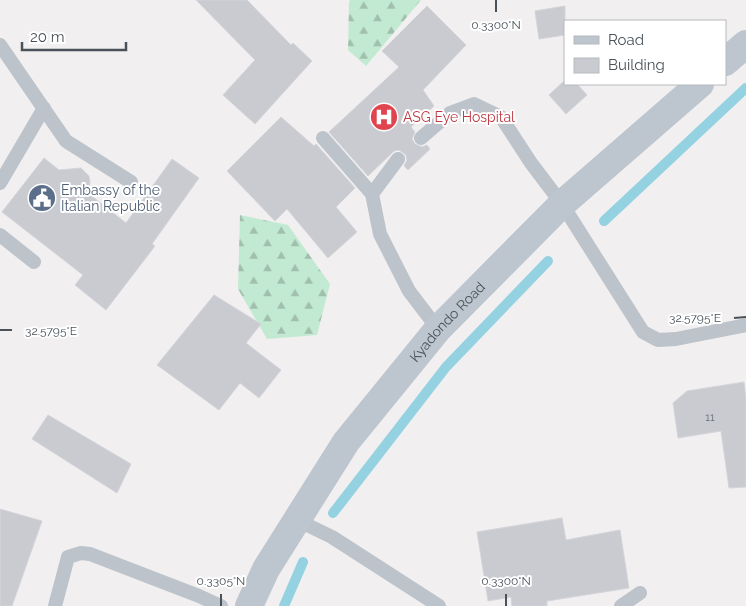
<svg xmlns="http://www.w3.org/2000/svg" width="746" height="606" viewBox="0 0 746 606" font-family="Raleway,sans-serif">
  <defs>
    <pattern id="forest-firs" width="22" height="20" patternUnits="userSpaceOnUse" patternTransform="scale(1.25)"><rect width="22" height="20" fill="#c2ead2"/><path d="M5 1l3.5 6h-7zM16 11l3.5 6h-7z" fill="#a0c0ad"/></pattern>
  </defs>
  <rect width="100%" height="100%" fill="#f1efef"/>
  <!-- forest -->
  <path fill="url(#forest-firs)" d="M350,0h71l-55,66 -18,-16 1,-47z
    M240,215l48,10 42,59 -13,51 -50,4 -29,-50z"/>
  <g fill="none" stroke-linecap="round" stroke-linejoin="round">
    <!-- stream -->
    <path stroke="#94d2e2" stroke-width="10" d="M604,221l142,-133
      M333,513l113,-146 102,-106
      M284,606l19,-44"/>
  </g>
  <!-- building -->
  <path fill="#c9cbd1" stroke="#d4d5da" d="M196,0h51l44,45 2,-2 19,18 -57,63 -32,-29 32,-35z
    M427,6l39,39 -43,45 11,16 -23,21 4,5 -3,7 3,5 7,3 5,-2 3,4 -22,21 -4,-4 3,-6 -1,-5 -7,-5 -5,1 -26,25 -39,-44 70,-65 -17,-16z
    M565,6v29l-26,4 -4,-28z
    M565,80v4h12l10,11 -21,19 -17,-19z
    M281,117l33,29 2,-2 39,44 -19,19 21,25 -29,26 -41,-49 -12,12 -48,-50z
    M44,158l15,12 22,-2 8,8 1,6 -2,11 38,30 46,-64 27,19 -47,66 3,2 -49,64 -31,-25 8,-10 -81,-63z
    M214,295l47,29 -15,19 35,27 -22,28 -19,-15 -21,27 -62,-45z
    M744,382l2,16v89l-17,1 -8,-57 -43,7 -5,-35 14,-12z
    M48,415l83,49 -14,29 -85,-54z
    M0,509l42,12 -30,85h-12z
    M562,518l4,22 54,-10 9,58 -82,13v5h-35l-1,-9 -23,4 -11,-69z"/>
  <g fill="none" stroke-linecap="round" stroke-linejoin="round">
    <!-- service -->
    <path stroke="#bcc3ca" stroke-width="14" d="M0,45l66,96 65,41
      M323,138l49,56
      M421,138l29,-25 24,-9 27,13 30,46 31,41 81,128 15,8 18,-1 70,-14
      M398,159l-26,35 8,40 29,57 29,38
      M0,183l44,-75
      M0,235l34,27
      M297,520l35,17 107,69
      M55,606l13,-49 13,-4 9,1 109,42 22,10
      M621,606l19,-13"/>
    <!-- secondary -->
    <g stroke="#bdc5ce" stroke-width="28">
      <path d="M725,62l21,-18"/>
      <path id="s1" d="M249,606l17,-37 80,-127 92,-113 124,-125 138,-120"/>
    </g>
  </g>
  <!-- ticks -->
  <path fill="none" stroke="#49525a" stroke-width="2" d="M496,0v12M734,318l12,-1M0,330h12M221,594v12M506,594v12"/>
  <!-- icons -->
  <defs>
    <symbol id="hospital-disc" viewBox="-11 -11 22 22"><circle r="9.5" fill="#e0444e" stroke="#fff"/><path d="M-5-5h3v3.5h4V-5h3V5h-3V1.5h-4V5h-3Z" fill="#fff"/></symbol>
    <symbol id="civic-disc" viewBox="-11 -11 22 22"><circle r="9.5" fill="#5c6f8a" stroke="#fff"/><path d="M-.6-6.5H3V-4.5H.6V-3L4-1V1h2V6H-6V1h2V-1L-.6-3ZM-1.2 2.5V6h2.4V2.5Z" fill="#fff"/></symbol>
  </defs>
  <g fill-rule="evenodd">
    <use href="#hospital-disc" x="368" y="101" width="32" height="32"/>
    <use href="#civic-disc" x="26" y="182" width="32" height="32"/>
  </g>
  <g text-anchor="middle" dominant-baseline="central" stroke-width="4" stroke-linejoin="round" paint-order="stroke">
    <!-- number labels -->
    <g font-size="11" fill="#697078">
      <text x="710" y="417">11</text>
    </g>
    <!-- health labels -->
    <g font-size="14" fill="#be3a42" stroke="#fff" text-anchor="start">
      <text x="403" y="117">ASG Eye Hospital</text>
    </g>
    <!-- service labels -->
    <g font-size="14" fill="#4e5e75" stroke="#fff" text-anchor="start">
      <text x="61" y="190">Embassy of the<tspan x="61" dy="16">Italian Republic</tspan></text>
    </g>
    <!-- street labels -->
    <g font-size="14" fill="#49525a" stroke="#fff">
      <text stroke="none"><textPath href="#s1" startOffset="348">Kyadondo Road</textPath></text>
    </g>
  </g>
  <g font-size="12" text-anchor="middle" fill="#49525a" stroke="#fff" stroke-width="4" stroke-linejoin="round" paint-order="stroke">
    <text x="496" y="29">0.3300°N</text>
    <text x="695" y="322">32.5795°E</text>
    <text x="51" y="335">32.5795°E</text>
    <text x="221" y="585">0.3305°N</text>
    <text x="506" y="585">0.3300°N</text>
  </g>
  <!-- legend -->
  <rect x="564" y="20" width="162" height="65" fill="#ffffff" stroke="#b6babd"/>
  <rect x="574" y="36" width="25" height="8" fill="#bdc5ce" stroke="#b6babd"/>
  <text x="608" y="45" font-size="15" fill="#49525a">Road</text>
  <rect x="574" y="58" width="25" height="15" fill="#c9cbd1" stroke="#b6babd"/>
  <text x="608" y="70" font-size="15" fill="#49525a">Building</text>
  <!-- scale -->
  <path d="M22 42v8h104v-8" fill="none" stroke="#49525a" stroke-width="2.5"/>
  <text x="30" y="42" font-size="15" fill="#49525a" stroke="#ffffff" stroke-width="4" paint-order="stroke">20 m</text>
</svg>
